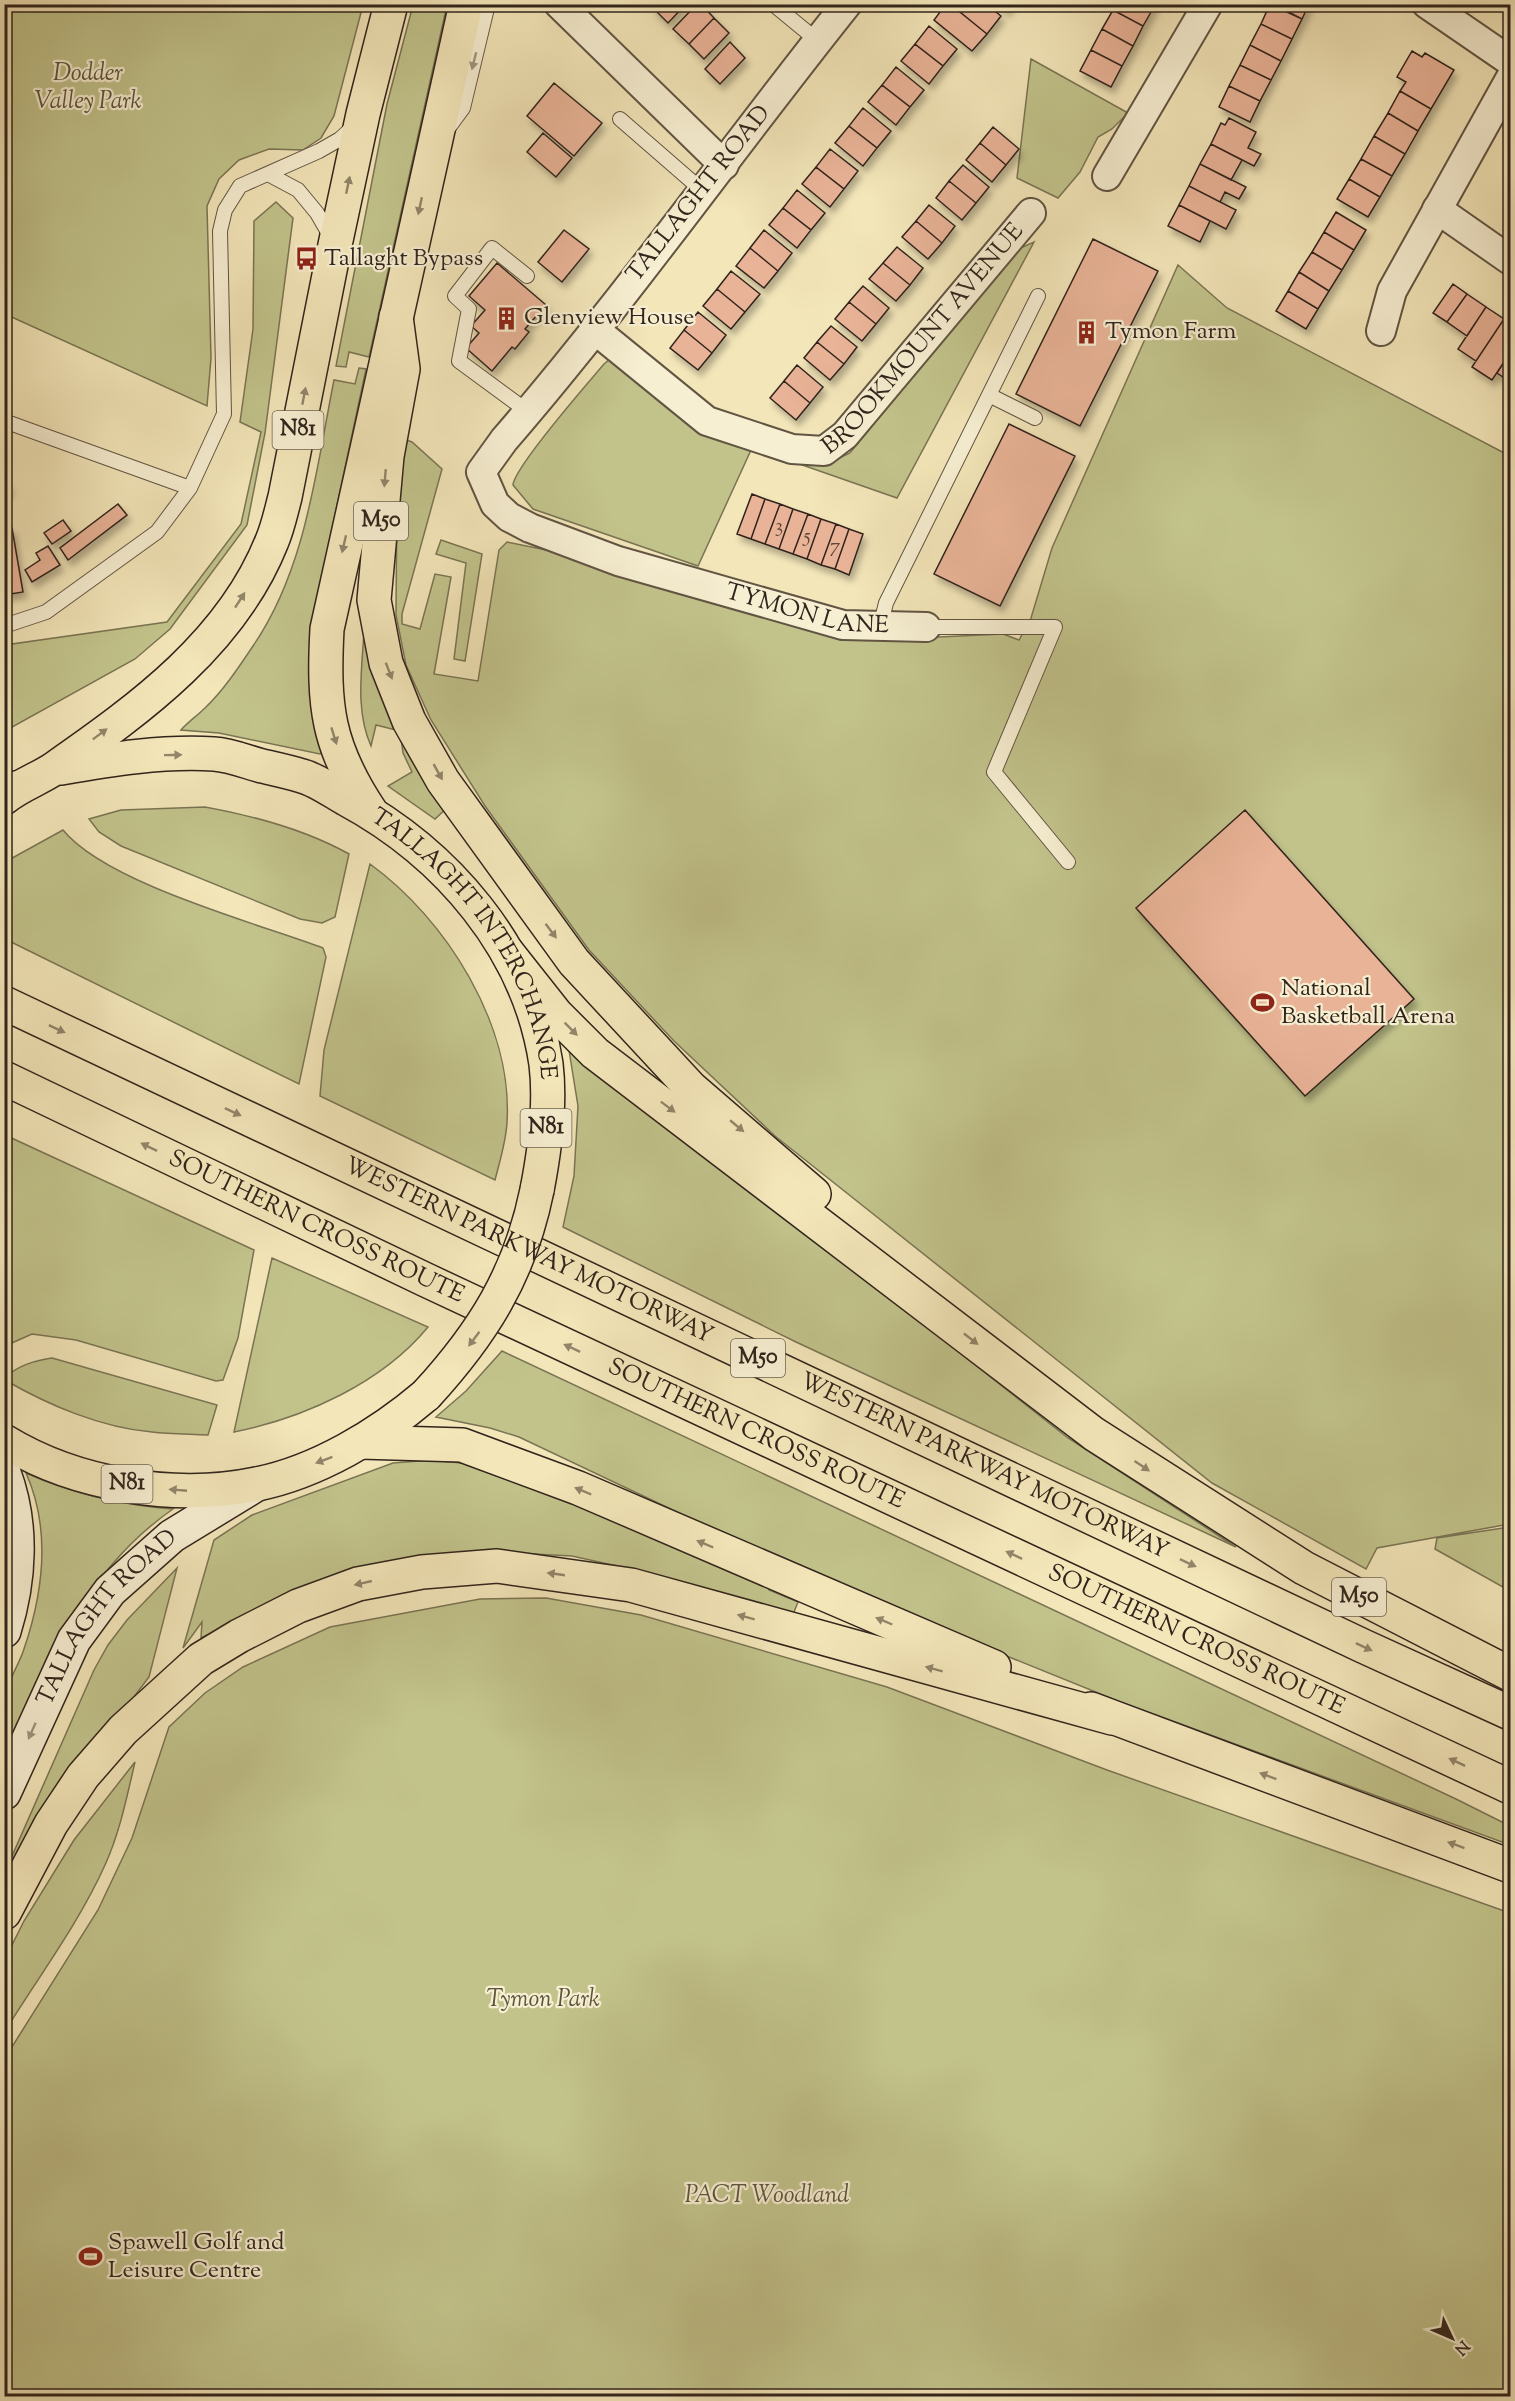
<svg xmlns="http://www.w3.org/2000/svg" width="1515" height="2401" viewBox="0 0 1515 2401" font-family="'Sorts Mill Goudy',serif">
  <defs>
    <filter id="shadow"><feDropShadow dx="3.5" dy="6" stdDeviation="3" flood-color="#0004"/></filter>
  </defs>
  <rect width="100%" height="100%" fill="#f3e6b9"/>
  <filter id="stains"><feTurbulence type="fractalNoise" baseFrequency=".00333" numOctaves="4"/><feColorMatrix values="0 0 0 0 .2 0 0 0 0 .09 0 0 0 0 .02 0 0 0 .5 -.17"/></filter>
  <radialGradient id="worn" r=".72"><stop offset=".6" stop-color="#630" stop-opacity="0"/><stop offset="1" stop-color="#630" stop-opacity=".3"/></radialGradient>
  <!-- green -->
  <path fill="#c2c38b" stroke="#7a7454" stroke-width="1.5" d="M4,5h359l-29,111 -13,22 -18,12 -34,-1 -30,11 -20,19 -12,27 4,152 -4,48 -202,-92z
    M413,5h34l-78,352 -20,-5 -3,15 -10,-1 51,-262z
    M1031,59l97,54 -16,16 -14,8 -18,35 -22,26 -41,-20z
    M276,202l17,16 -28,215 -18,92 -77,104 -35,30 -130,72v-86l162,-23 74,-98 20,-92 -21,-10 13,-93 1,-108z
    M1034,242l-137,256 -129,-45 57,12 25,-12 166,-203z
    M1178,265l49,43 283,148v1072l-6,-3 -127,23 -11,21 -154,-86 -437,-347 -101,-95 -85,-91 -104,-144 -54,-86 -25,-55 -10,-50 1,-128 4,-49 11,4 30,27 -40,145v10l18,5 15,-55 16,3 -17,97 44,7 21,-131 8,-8 59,12 214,68 94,18 129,-6 16,6 12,-22 21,-70z
    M610,359l141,91 -53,116 -165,-57 -20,-24c1,-18 75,-102 91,-121z
    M359,368l7,1 -44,207 -8,55 11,118 -5,5 -101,-21 -38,-3c8,-9 16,-14 24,-22 18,-17 34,-41 48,-62 53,-77 63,-176 81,-266l21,4z
    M441,540l41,14 -17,107 -11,-2 12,-96 -30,-9z
    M364,631l87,173 -16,15 -47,-33 24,-14 -9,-19 -3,-22 -24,-6 -5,21c-16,-36 -9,-76 -7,-115z
    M205,807c50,9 99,22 144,47l-14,63 -13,6 -22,-4 -179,-73 -22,-14 -10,-13 32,-9z
    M63,830c43,53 193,93 260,118l3,9 -27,127 -294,-145v-77z
    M370,864c76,55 143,161 137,258 -1,20 -7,38 -12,58l-175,-84 4,-46z
    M568,1044l500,394 168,109 -440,-205 -233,-115 11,-51 4,-70z
    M5,1135l249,115 -16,88 -15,42 -7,1 -140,-41 -44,-6 -27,12z
    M272,1258l156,69c-46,56 -124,91 -194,105z
    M502,1351l954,448 54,27v19l-392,-144 -287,-116 -312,-148 -29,-9 -54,-11 30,-26z
    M52,1358l165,47 -9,30c-19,-1 -38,-1 -56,-3 -50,-4 -104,-27 -147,-52v-3c15,-12 28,-16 47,-19z
    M432,1460l48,5 286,117 3,8 29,12 -6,15 -166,-49 -54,-12 -78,-4 -216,47 -77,39 1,-16 -19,26 31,-108 38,-25 141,-52z
    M26,1473c47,21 96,32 147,36 -91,63 -127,158 -168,256 0,-21 -5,-48 0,-69 3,-16 14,-31 19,-47 19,-56 27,-120 2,-176z
    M1503,1528l7,3v60l-75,-42 2,-11z
    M177,1568l-28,109 -70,92 -74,121v-18l89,-202 14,-25 19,-25z
    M546,1598l95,17 246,72 220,83 403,143v483h-1505v-338l93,-148 34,-72 37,-111 36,-34 38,-26 87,-40 150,-28z
    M135,1762c-8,34 -15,70 -30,103 -26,58 -66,111 -100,166v-72l19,-38 50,-81z"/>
  <!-- building -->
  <path fill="#e9b397" stroke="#31241c" stroke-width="1.5" filter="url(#shadow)" d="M656,4h30l-18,19 -15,-15z
    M697,4h4l13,14 -25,26 -16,-15z
    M946,4h4l37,30 -15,17 -38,-31z
    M950,4h36l15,12 -14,18z
    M998,4h13l-5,7z
    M1116,4h38l1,1 -12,21 -30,-16z
    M1270,4l32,15 -10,20 -31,-15z
    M1273,4h36l-7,15z
    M1113,10l30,16 -10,20 -31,-17z
    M714,18l15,15 -25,26 -15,-15z
    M1261,24l31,15 -11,22 -31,-16z
    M929,26l28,23 -14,17 -28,-22z
    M1102,29l31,17 -11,20 -31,-16z
    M730,42l15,16 -25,26 -15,-15z
    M915,44l28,22 -14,18 -28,-23z
    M1250,45l31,16 -10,19 -31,-15z
    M1091,50l31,16 -11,21 -31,-16z
    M1412,51l10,6 3,-4 29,17 -23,39 -31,-18 6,-9 -9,-5z
    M1240,65l31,15 -11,21 -31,-15z
    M896,67l28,23 -14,17 -28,-22z
    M554,83l48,40 -28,33 -47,-40z
    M882,85l28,22 -14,18 -28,-23z
    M1229,86l31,15 -10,21 -31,-15z
    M1400,91l31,18 -13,22 -30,-18z
    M863,108l28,23 -14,17 -28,-22z
    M1388,113l30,18 -13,23 -31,-18z
    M1229,118l27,14 -8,16 13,6 -7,12 -43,-22 10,-21 4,2z
    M849,126l28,22 -14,18 -28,-23z
    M993,127l26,22 -13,16 -26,-22z
    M543,133l29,25 -16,19 -29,-25z
    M1374,136l31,18 -13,22 -31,-17z
    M980,143l26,22 -14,17 -26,-22z
    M1211,144l31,16 -11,20 -31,-16z
    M830,149l28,22 -14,18 -28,-22z
    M1361,159l31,17 -12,21 -31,-18z
    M1200,164l46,23 -7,12 -14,-7 -5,10 -31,-16z
    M963,165l26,22 -13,16 -27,-22z
    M816,167l28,22 -14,18 -28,-23z
    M1349,179l31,18 -12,20 -31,-18z
    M949,181l27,22 -14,17 -26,-22z
    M1189,186l47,24 -10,19 -47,-24z
    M797,190l28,23 -14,17 -28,-22z
    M929,205l26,21 -13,17 -26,-22z
    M1179,205l31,16 -10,21 -32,-16z
    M783,208l28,22 -14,18 -28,-23z
    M1336,212l30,18 -12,20 -30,-18z
    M916,221l26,22 -14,16 -26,-22z
    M564,230l25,19 -27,33 -24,-20z
    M764,230l28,23 -14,18 -28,-23z
    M1324,232l30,18 -12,20 -30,-18z
    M1093,239l65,32 -78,155 -64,-32z
    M897,247l26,21 -13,17 -27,-22z
    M750,248l28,23 -14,17 -28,-22z
    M1312,252l30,18 -13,21 -30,-19z
    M497,263l49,42 -21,24 4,3 -14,17 -3,-2 -20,24 -26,-23 13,-15 -8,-7 14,-16 -16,-14z
    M883,263l27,22 -14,16 -27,-22z
    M731,271l29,23 -15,18 -28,-23z
    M1299,272l30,19 -11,18 -30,-18z
    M1453,284l14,10 -20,28 -14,-9z
    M863,286l26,22 -13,16 -27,-22z
    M717,289l28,23 -14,17 -28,-23z
    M1288,291l30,18 -12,20 -30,-18z
    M1467,294l19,13 -19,29 -20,-14z
    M849,302l27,22 -14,17 -27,-22z
    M1486,307l18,12 -28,42 -18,-12z
    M698,312l28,23 -14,18 -28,-23z
    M1504,319l6,4v30l-18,27 -20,-13z
    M831,326l26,21 -13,17 -27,-22z
    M684,330l28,23 -14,17 -28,-22z
    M817,342l27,22 -14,16 -26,-22z
    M1510,353v26l-1,2 -12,-8z
    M797,365l26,22 -13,16 -26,-22z
    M784,381l26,22 -14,17 -26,-22z
    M1009,424l66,32 -75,150 -66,-32z
    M4,481l6,7 -6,7z
    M752,494l13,5 -14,40 -14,-5z
    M765,499l15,5 -15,40 -14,-5z
    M118,504l9,11 -59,45 -8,-12z
    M780,504l13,5 -14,40 -14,-5z
    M793,509l15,5 -15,40 -14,-5z
    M808,514l13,5 -14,40 -14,-5z
    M821,519l15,5 -15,41 -14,-6z
    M63,520l8,11 -19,13 -8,-11z
    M836,524l13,5 -14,40 -14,-4z
    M12,528l11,64 -19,3v-66z
    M849,529l14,5 -14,41 -14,-6z
    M48,546l12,19 -28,17 -7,-12 15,-10 -4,-7z
    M1245,810l169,189 -109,97 -169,-188z"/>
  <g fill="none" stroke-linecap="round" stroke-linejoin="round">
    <defs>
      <path id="lane" d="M773,4l45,37
        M620,119l84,73
        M449,127l14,-19 25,-104
        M268,174l30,16 19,23 15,26
        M527,276l-35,-28 -37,48 14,13 -10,52 68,50
        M989,395l46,23
        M4,421l186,67 34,-74 -4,-183 5,-21 15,-24 79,-35 21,-12 14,-13
        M4,626l42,-14 111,-80 33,-44
        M880,627l6,-24 152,-307
        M926,627h129l-61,145 74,90"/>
      <g id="street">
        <path d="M559,4l165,161"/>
        <path id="s1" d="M847,4c-116,145 -222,296 -343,436l-23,32 14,32 14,13 21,11 88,33 225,64 83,2"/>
        <path d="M1427,4l83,57"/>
        <path d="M1107,176l101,-172"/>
        <path d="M1437,209l73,51"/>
        <path id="s2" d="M594,329l113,92 85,28 32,2 21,-16 186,-222"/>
        <path d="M1381,331l11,-40 118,-212"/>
      </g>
      <g id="secondary">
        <path d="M4,1473c19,51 16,107 0,158"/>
        <path id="s3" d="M4,1793l70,-153 36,-49 62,-55 85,-52"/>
      </g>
      <g id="primary">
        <path id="s4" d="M61,768c51,-9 101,-17 153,-14 16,1 33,8 48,12 13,3 27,6 40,10 15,4 30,15 44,23 100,54 183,149 200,265 5,41 -1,85 -9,126"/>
        <path d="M4,798c16,-13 35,-19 51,-30 86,-60 177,-126 217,-227 6,-14 9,-29 13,-44l50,-252 28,-131 28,-110"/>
        <path d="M371,812c-44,-66 -48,-106 -44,-183l139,-625"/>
        <path d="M4,1441c72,44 171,60 253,43 60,-12 122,-49 169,-89"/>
      </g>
      <g id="highway">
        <path d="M396,317l7,52 -16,87 -13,144 12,63 23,58 34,60 131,181 117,126 123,106"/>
        <path d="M4,789l13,-1"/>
        <path d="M507,952l49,62 39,39 499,381 210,134 206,106"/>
        <path id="s5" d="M4,1003l1359,643 147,67"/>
        <path id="s6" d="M4,1078l422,202 1084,507"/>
        <path d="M361,1442l101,3 116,43 416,179"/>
        <path d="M1091,1709l419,157"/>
        <path d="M4,1913l47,-89 32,-48 40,-46 78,-71 38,-23 59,-30 60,-22 64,-12 75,-6 134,19 481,133"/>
      </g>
    </defs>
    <!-- lane casing -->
    <use href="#lane" stroke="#625443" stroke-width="16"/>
    <!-- street casing -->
    <use href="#street" stroke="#625443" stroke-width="32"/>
    <!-- secondary casing -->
    <use href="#secondary" stroke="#31241c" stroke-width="36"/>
    <!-- primary casing -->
    <use href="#primary" stroke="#31241c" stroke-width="36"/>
    <!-- highway casing -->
    <use href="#highway" stroke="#31241c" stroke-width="36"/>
    <!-- lane -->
    <use href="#lane" stroke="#f7efd2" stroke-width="14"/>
    <!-- street -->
    <use href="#street" stroke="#f7efd2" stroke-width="28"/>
    <!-- secondary -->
    <use href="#secondary" stroke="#f7efd2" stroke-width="33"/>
    <!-- primary -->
    <use href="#primary" stroke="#f3e6b9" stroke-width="33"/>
    <!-- highway -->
    <use href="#highway" stroke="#f3e6b9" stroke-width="33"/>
    <defs>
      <path id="primary-bridge" d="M426,1395c57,-62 94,-121 111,-205"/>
    </defs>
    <!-- primary-bridge casing -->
    <use href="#primary-bridge" stroke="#31241c" stroke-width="36" stroke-linecap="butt"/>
    <!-- primary-bridge -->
    <use href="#primary-bridge" stroke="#f3e6b9" stroke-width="33"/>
  </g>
  <!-- one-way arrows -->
  <defs><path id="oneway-solid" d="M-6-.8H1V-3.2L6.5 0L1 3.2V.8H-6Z" transform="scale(1.5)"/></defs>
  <g fill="#9e9480">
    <use href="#oneway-solid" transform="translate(474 61) rotate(104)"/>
    <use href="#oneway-solid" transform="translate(32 1731) rotate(114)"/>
  </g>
  <g fill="#92856a">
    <use href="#oneway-solid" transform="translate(348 185) rotate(-78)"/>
    <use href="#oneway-solid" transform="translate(420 206) rotate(102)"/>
    <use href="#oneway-solid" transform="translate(304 396) rotate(-79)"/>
    <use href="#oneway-solid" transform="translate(385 478) rotate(95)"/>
    <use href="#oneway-solid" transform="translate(344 544) rotate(103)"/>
    <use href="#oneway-solid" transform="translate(240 600) rotate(-57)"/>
    <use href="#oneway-solid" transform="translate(389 671) rotate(69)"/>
    <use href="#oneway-solid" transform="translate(100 734) rotate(-37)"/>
    <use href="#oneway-solid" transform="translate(334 736) rotate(73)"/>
    <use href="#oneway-solid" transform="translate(173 755) rotate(-1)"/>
    <use href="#oneway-solid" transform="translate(438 772) rotate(61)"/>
    <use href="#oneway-solid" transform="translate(551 931) rotate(53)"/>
    <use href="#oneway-solid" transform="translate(57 1029) rotate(25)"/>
    <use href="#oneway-solid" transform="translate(571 1029) rotate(45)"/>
    <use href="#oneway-solid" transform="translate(668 1107) rotate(37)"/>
    <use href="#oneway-solid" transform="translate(233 1112) rotate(25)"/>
    <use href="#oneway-solid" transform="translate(737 1126) rotate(40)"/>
    <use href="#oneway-solid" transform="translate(149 1147) rotate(-154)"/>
    <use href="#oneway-solid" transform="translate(474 1339) rotate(127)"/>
    <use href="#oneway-solid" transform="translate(971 1339) rotate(38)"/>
    <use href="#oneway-solid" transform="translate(572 1348) rotate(-155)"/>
    <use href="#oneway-solid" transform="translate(324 1460) rotate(159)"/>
    <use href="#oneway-solid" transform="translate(1142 1466) rotate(34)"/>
    <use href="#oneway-solid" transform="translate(178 1490) rotate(-175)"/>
    <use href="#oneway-solid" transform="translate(583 1491) rotate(-157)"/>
    <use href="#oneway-solid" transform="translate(705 1544) rotate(-157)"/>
    <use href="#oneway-solid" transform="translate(1014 1555) rotate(-155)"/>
    <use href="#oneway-solid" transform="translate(1188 1563) rotate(25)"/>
    <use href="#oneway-solid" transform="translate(556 1574) rotate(-172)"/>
    <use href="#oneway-solid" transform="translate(363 1583) rotate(167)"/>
    <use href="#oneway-solid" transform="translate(746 1617) rotate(-165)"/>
    <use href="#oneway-solid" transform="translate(884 1621) rotate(-157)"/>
    <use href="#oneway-solid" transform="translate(1364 1647) rotate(25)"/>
    <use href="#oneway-solid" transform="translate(934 1669) rotate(-165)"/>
    <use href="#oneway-solid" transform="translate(1457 1762) rotate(-155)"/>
    <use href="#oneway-solid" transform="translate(1268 1776) rotate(-159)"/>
    <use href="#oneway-solid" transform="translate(1456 1845) rotate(-160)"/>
  </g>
  <!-- icons -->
  <defs>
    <symbol id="bus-bare" viewBox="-9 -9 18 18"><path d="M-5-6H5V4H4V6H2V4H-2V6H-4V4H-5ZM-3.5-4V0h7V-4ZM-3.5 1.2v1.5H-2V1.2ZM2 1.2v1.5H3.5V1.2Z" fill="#8f2418" stroke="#f7efd2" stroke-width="2.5" paint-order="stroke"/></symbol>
    <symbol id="building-bare" viewBox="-9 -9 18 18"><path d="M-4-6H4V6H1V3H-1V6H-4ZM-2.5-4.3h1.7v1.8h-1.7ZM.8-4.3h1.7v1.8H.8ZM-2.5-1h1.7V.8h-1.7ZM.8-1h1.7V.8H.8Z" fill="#8f2418" stroke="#f7efd2" stroke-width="2.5" paint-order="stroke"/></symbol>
    <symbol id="stadium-bare" viewBox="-9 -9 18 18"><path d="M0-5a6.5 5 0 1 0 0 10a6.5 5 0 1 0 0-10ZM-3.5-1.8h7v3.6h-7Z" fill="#8f2418" stroke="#f7efd2" stroke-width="2.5" paint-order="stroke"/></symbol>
  </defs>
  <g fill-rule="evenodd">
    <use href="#bus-bare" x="290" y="242" width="33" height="33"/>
    <use href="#building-bare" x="490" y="302" width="33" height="33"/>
    <use href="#building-bare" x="1070" y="316" width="33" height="33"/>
    <use href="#stadium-bare" x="1246" y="986" width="33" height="33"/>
    <use href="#stadium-bare" x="74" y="2240" width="33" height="33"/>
  </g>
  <g text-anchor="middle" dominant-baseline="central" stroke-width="4.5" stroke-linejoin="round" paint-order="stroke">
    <!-- number labels -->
    <g font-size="21" fill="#5f483b">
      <text x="779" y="527">3</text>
      <text x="807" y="537">5</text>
      <text x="835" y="547">7</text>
    </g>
    <!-- shield labels -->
    <g fill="#f7efd2" stroke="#6c6153" stroke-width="1.5">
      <rect x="272.5" y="411" width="51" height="38" rx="4.5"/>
      <rect x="354" y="502" width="54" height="38" rx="4.5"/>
      <rect x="520.5" y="1109" width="51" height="38" rx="4.5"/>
      <rect x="731" y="1339" width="54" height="38" rx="4.5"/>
      <rect x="101.5" y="1465" width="51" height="38" rx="4.5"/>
      <rect x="1332" y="1578" width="54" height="38" rx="4.5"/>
    </g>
    <g font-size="22" font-weight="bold" fill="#31241c">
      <text x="298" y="430">N81</text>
      <text x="381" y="521">M50</text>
      <text x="546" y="1128">N81</text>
      <text x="758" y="1358">M50</text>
      <text x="127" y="1484">N81</text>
      <text x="1359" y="1597">M50</text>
    </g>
    <!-- park labels -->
    <g font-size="24" font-style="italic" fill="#5c543d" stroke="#f7efd2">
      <text x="88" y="74">Dodder<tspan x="88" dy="28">Valley Park</tspan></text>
      <text x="543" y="2000">Tymon Park</text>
      <text x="767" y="2196">PACT Woodland</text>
    </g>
    <!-- street labels -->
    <g font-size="24" fill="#31241c" stroke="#f7efd2">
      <text transform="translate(699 194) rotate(-52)">TALLAGHT ROAD</text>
      <text stroke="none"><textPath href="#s2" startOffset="417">BROOKMOUNT AVENUE</textPath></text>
      <text stroke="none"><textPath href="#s1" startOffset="962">TYMON LANE</textPath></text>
      <text stroke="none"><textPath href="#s4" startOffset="490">TALLAGHT INTERCHANGE</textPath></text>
      <text stroke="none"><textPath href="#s6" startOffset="346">SOUTHERN CROSS ROUTE</textPath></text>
      <text stroke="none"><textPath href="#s5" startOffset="580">WESTERN PARKWAY MOTORWAY</textPath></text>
      <text stroke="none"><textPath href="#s6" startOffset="832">SOUTHERN CROSS ROUTE</textPath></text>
      <text stroke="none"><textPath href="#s5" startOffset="1084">WESTERN PARKWAY MOTORWAY</textPath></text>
      <text stroke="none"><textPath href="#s3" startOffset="206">TALLAGHT ROAD</textPath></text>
      <text stroke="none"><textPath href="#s6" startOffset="1318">SOUTHERN CROSS ROUTE</textPath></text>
    </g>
    <!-- poi labels -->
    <g font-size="24" fill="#31241c" stroke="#f7efd2" text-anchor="start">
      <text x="324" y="259">Tallaght Bypass</text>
      <text x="524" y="318">Glenview House</text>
      <text x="1105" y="332">Tymon Farm</text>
      <text x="1281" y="989">National<tspan x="1281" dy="28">Basketball Arena</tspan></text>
      <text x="108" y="2243">Spawell Golf and<tspan x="108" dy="28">Leisure Centre</tspan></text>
    </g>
  </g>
  <!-- margin -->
  <rect width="1515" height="2401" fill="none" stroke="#f3e6b9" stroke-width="24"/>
  <rect x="6" y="6" width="1503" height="2389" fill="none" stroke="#31241c" stroke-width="3"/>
  <rect x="12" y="12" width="1491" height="2377" fill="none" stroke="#31241c" stroke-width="1.5"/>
  <!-- north arrow -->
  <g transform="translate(1452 2338) rotate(134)" stroke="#f7efd2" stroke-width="4.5" paint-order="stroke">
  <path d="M0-4.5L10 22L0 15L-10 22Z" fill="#31241c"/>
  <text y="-9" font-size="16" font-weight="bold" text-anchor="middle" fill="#31241c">N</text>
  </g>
  <rect width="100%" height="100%" filter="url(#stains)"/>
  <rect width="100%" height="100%" fill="url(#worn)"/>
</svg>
